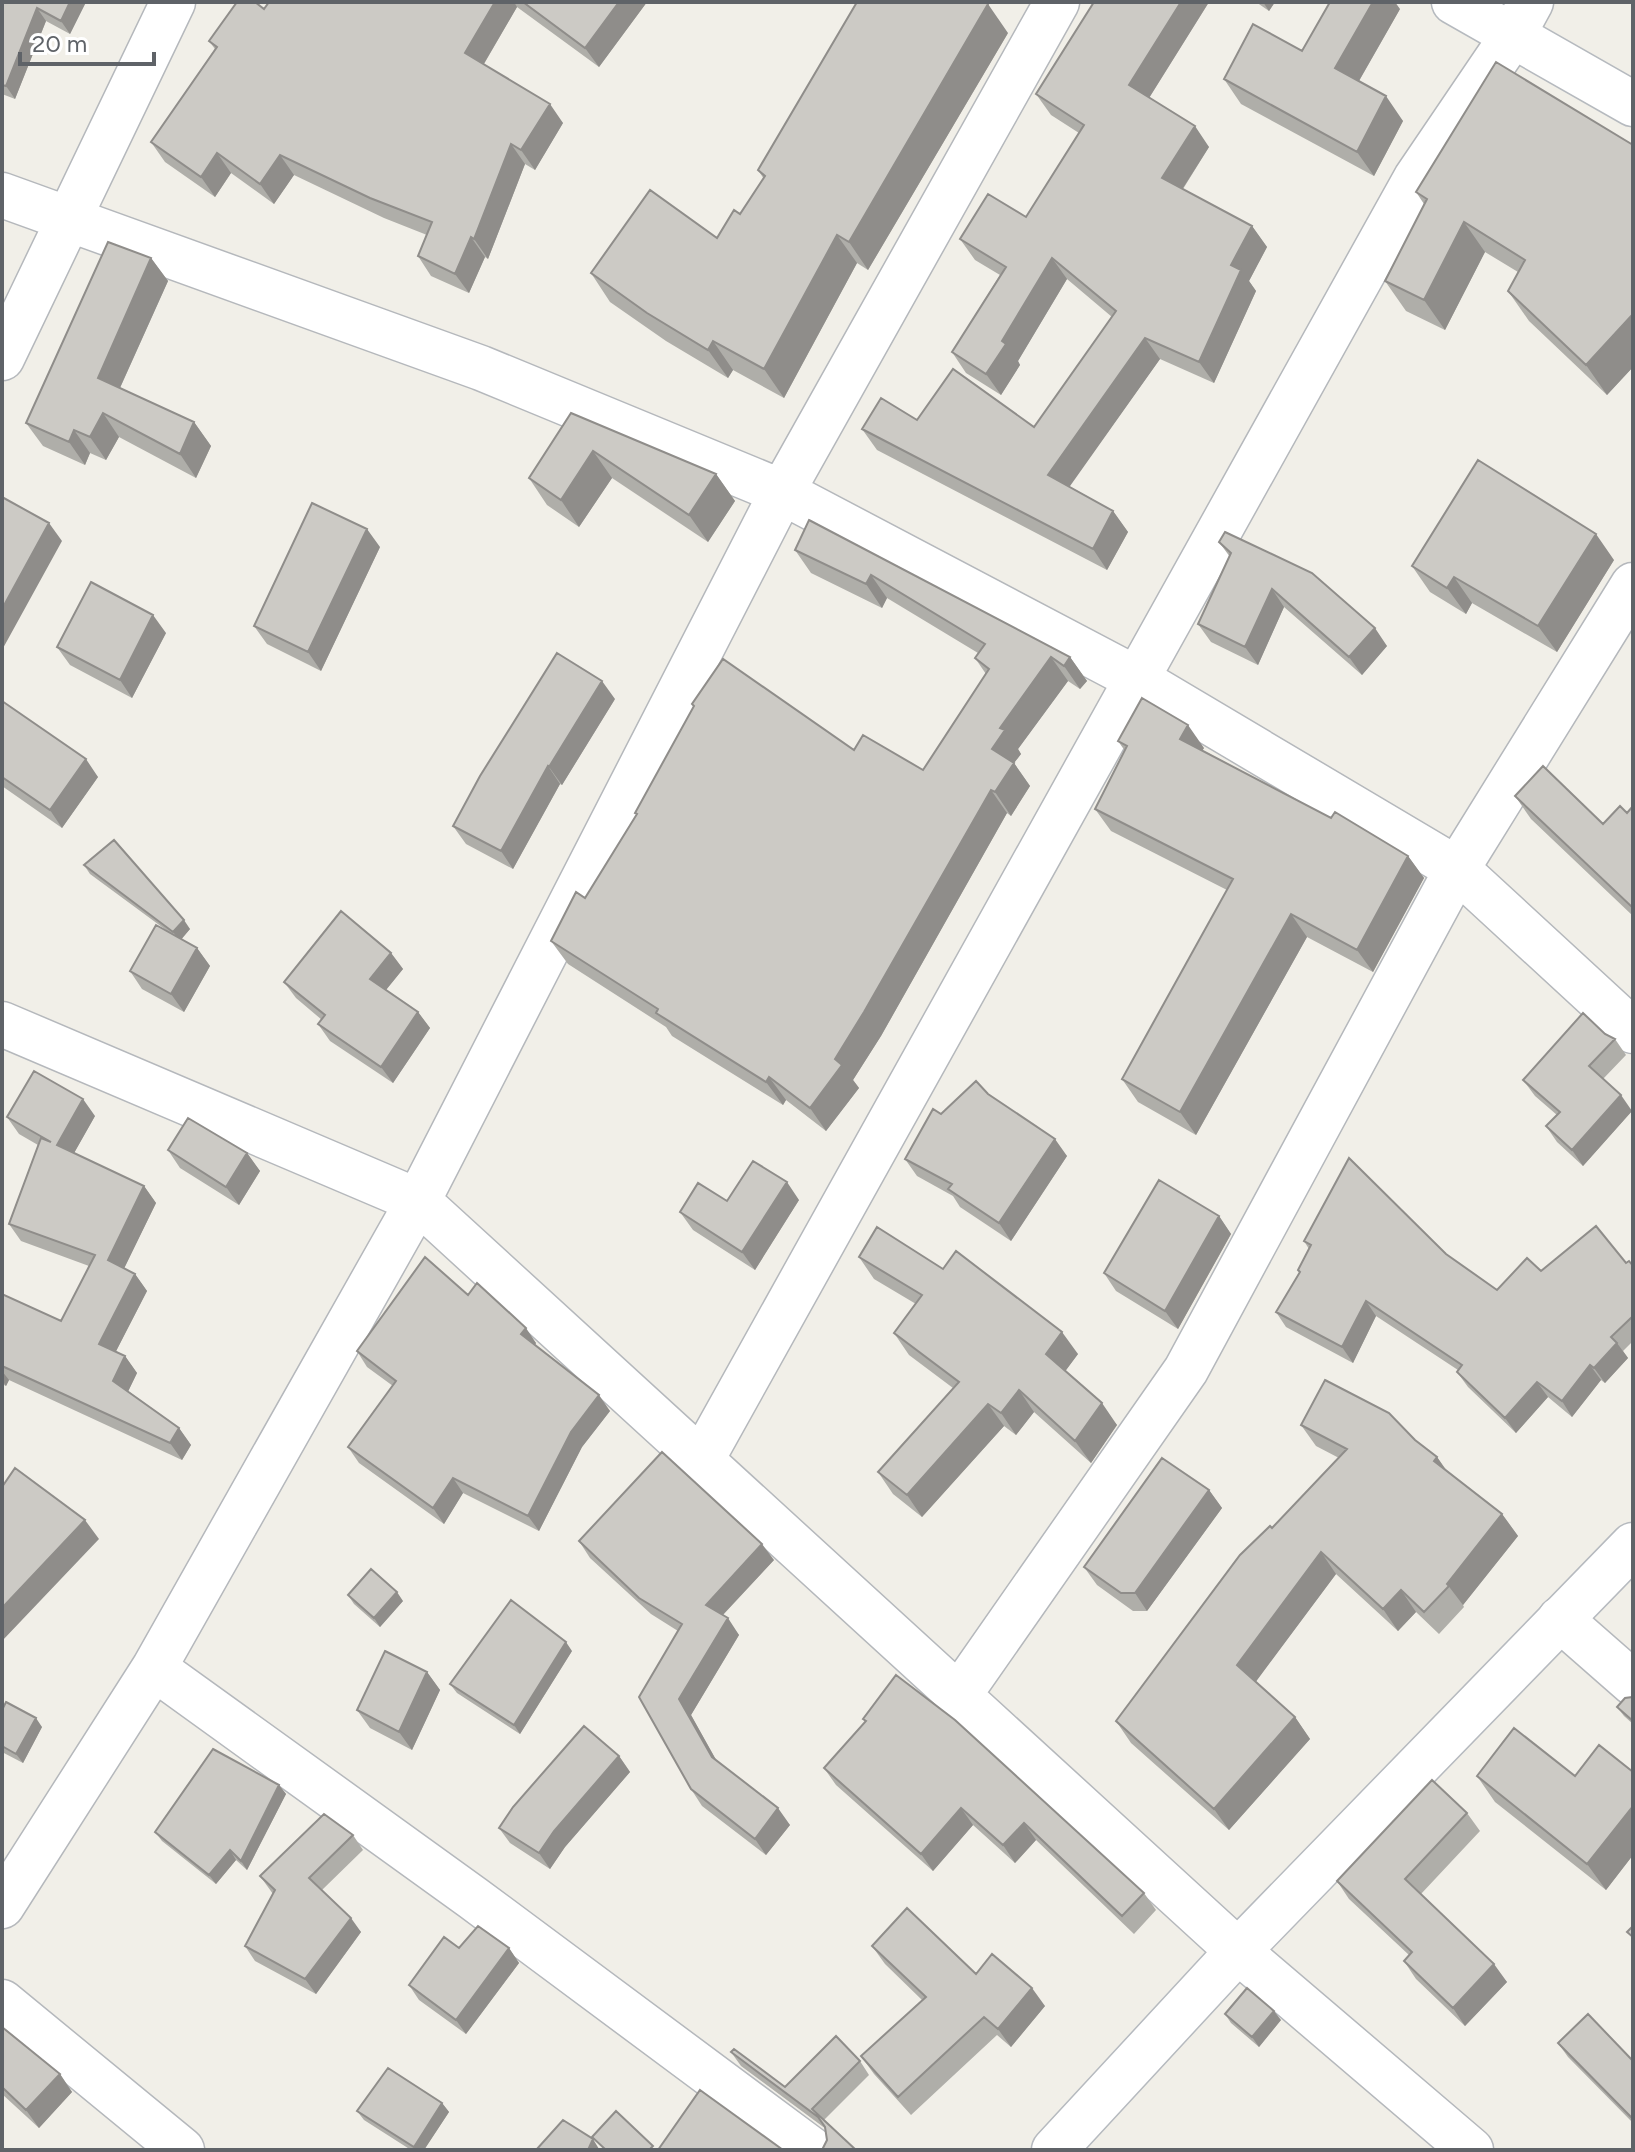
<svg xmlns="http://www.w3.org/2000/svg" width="1635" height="2152" viewBox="0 0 1635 2152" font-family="Figtree,sans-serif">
  <rect width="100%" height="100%" fill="#f1efe8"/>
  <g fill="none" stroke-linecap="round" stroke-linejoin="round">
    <defs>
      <path id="street" d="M2,195l479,173 301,124 355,187 320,190 176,162
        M2,358l171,-356
        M2,1024l416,177 820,750 233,199
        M702,1459l714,-1281 97,-143 18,-33
        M1560,1619l73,64
        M154,1668l319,230 339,252
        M959,1695l227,-325 271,-501 176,-284
        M2,1906l152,-238 264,-467 364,-709 275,-490
        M2,2002l180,148"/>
      <path id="secondary" d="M1454,2l179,102
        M1054,2150l184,-199 395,-406"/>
    </defs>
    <!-- street casing -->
    <use href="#street" stroke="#b5b8bc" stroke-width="47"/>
    <!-- secondary casing -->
    <use href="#secondary" stroke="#b6babf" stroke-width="47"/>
    <!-- street -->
    <use href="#street" stroke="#fff" stroke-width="44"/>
    <!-- secondary -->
    <use href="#secondary" stroke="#fff" stroke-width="44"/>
  </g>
  <!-- wall -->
  <path fill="#afaea9" d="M2,2h84l-16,32 -24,-13 -31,78 -13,-5z
    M269,2h378l-48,65 -82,-60 -33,57 79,59 -28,47 -10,-6 -37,95 -3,-2 -16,36 -38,-17 -13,-20 9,-21 -43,-17 -90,-43 -20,29 -43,-31 -16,24 -50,-35 -14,-20 64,-93 -6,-8 55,-32z
    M1094,2h115l-60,96 60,49 -26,42 69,37 15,21 -18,34 7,10 -42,92 -54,-24 -91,127 44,25 15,21 -21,38 -230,-120 -15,-21 55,-9 117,7 78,-110 -45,-38 -49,82 2,4 -19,30 -35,-22 -14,-21 48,-77 -25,-15 -15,-21 66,-22 53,-84 -28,-18 -15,-21z
    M1256,2h19l-6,9z
    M1400,9l-41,72 44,40 -29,55 -133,-72 -17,-25 78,-28z
    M1008,33l-140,237 -11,-7 -73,135 -51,-28 -5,8 -62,-37 -56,-39 -19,-29 126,-35 23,-24 24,-35 -6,-9z
    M1633,145v222l-26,28 -78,-74 -21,-30 10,-19 -33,-20 -40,78 -39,-19 -21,-30 39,-77 -8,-12z
    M151,258l17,23 -48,107 74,34 17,24 -15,32 -77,-41 -13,23 -16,-7 -5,12 -42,-19 -17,-23z
    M571,413l145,61 19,27 -27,41 -96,-64 -33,49 -32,-22 -18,-27z
    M809,520l261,137 17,24 -7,8 -12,-8 -50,68 3,5 -7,9 16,23 -19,30 -4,-3 -126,223 -28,44 6,8 -33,43 -40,-31 -3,5 -111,-69 -6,-9 -98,-63 -17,-23 34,-43 51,-83 -1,-2 59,-106 -2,-3 231,66 63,-96 -11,-16 3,-5 -91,-55 -5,10 -71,-35 -16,-23z
    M1219,542l168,104 -25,29 -78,-68 -26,58 -47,-23 -13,-18 32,-67z
    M380,547l-59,124 -54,-27 -13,-18z
    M1614,560l-57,92 -85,-49 -6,11 -36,-22 -18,-26z
    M166,633l-34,65 -62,-33 -13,-18z
    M615,699l-53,86 -2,-1 -47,85 -47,-25 -13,-18z
    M2,701l96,76 -36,51 -60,-42z
    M1118,741l86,7 -2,2 129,68 77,38 16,22 -51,94 -66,-35 -111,198 -58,-33 -16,-23 105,-189 -116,-59 -16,-22 30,-58z
    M1515,796l88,28 24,-11 6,-7v110l-102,-97z
    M84,865l106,64 -9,10 16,9 13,18 -26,46 -42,-23 -12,-18 36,-41 -76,-56z
    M391,953l12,16 -17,21 32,22 12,16 -37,55 -63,-42 -12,-17 4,-4 -26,-22 -12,-16z
    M1605,1034l10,5 11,16 -23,24 29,32 -49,55 -26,-24 -11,-16 11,-11 -22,-19 -12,-16z
    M988,1094l79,62 -56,85 -51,-34 -7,-11 -36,-20 -12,-17 36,-45z
    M95,1116l-21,37 70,33 12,17 -32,65 11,6 12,17 -31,60 9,5 12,17 -9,18 51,37 12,17 -9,15 -173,-80 -3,6 -4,-2v-90l59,27 28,-55 -68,-25 -12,-17 29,-79 -19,-11 -12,-17z
    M168,1150l79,3 13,18 -21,34 -59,-37z
    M799,1200l-44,70 -62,-40 -13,-18 47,-11z
    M1219,1216l12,18 -53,95 -62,-38 -12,-18z
    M1304,1241l142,13 51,36 44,-19 85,-8 7,3v75l-10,10 5,7 -23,25 -4,-3 -29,37 -24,-20 -32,36 -48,-46 -11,-15 1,-2 -82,-54 -23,47 -67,-36 -10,-15 24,-40 -2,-2 11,-21z
    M859,1257l219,97 -13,17 52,54 -26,38 -57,-51 -18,23 -12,-9 -82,91 -29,-23 -15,-22 75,-84 -44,-33 -15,-22 22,-29 -42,-25z
    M468,1295l68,48 -1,2 75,66 -28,36 -43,84 -76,-38 -19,31 -85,-61 -11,-16 45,-61 -26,-19 -10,-16z
    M1301,1425l114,15 22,17 10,14 55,43 16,22 -55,69 1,2 -25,27 -23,-22 -18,19 -62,-57 -81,108 40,35 15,22 -81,91 -98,-87 -15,-22 156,-193 67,-70 -23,-12z
    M1209,1490l13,18 -75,103h-14l-36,-26 -13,-18z
    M579,1541l195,19 -51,55 16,20 -48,80 25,45 74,65 -24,30 -64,-49 -11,-17 -13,-158 -27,-17 -61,-56z
    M348,1595l55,6 -23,26 -26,-23z
    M572,1651l-52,83 -63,-41 -7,-9z
    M427,1672l13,18 -28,60 -42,-22 -13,-18z
    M1633,1697v27l-9,-8 -7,-9z
    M2,1710l40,17 -19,36 -21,-11z
    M863,1719l281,174 12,17 -22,24 -98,-94 -21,23 -42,-38 -40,46 -97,-86 -12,-17 41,-46z
    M619,1756l11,16 -65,75 -15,22 -40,-26 -11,-15z
    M1633,1772v83l-27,35 -111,-88 -18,-26h98z
    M279,1785l7,9 -39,76 -11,-10 -20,24 -54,-43 -7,-9z
    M1467,1813l13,18 -59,63 86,88 -42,44 -49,-47 -12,-18 5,-6 -60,-56 -12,-18z
    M353,1835l10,15 -41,40 39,42 -45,62 -61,-33 -10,-15 28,-52 -13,-18z
    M872,1946l104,28 69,32 -34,41 -14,-12 -86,80 -37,-41 -13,-18 61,-56 -37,-36z
    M459,1948h50l10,15 -53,71 -47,-34 -10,-15z
    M1225,2014l56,6 -22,27 -28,-24z
    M2,2027l58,47 12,18 -33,36 -37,-34z
    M836,2036l24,25 9,14 -45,45 32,30h-34l5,-10 -1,-11 -85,-63 -10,-14 3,-3 51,38z
    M1558,2043l75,18v62l-65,-66z
    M442,2103l7,9 -25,38h-13l-47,-30 -7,-9z"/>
  <!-- shaded-wall -->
  <path fill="#8f8d8a" d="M70,2h16l-16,32 -9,-13z
    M495,2h19l3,5 -38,65 -14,-19z
    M619,2h28l-48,65 -14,-19z
    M1181,2h28l-65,104 -15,-21z
    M1263,2h12l-6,9z
    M1373,2h22l5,7 -48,84 -17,-25z
    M988,4l20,29 -140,237 -19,-28z
    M37,8l9,13 -31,78 -9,-13z
    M1386,96l17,25 -29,55 -17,-24z
    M550,104l13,19 -28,47 -14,-20z
    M1195,126l14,21 -33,52 -14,-21z
    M511,144l14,20 -37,95 -14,-20z
    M217,153l14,20 -16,24 -14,-20z
    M280,155l14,20 -20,29 -14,-20z
    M1464,222l21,30 -40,78 -21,-30z
    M1252,226l15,21 -18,34 7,10 -42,92 -15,-21 32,-97z
    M837,235l20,28 -73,135 -20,-29z
    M471,237l14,20 -16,36 -14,-19z
    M151,258l17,23 -54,120 -16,-23z
    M1052,258l15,21 -49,82 2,4 -19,30 -15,-21 16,-33z
    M1633,314v53l-26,28 -21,-30z
    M1145,338l15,21 -97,137 -15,-21z
    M713,341l20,29 -5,8 -20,-28z
    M103,413l16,24 -13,23 -16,-23z
    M194,422l17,24 -15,32 -16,-24z
    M74,430l16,23 -5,12 -16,-23z
    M593,451l19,27 -33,49 -18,-27z
    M716,474l19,27 -27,41 -19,-27z
    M1113,511l15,21 -21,38 -14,-21z
    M49,523l13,18 -60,109v-41z
    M367,529l13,18 -59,124 -13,-19z
    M1596,534l18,26 -57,92 -19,-26z
    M871,575l16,23 -5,10 -16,-24z
    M1454,577l18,26 -6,11 -19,-26z
    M1272,589l12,18 -26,58 -13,-18z
    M153,615l13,18 -34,65 -12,-18z
    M1375,628l12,18 -25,29 -13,-18z
    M1051,657l17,24 -50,68 3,5 -7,9 16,23 -19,30 -16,-24 -3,-43 8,-21z
    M1070,657l17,24 -7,8 -16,-23z
    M602,681l13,18 -53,86 -13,-18z
    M1188,725l16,23 -8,13 -16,-22z
    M86,759l12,18 -36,51 -12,-18z
    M548,766l12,18 -47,85 -12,-18z
    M991,790l16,23 -126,223 -28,44 6,8 -33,43 -16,-23 25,-49z
    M1408,856l16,22 -51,94 -16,-22z
    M1291,914l16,23 -111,198 -16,-23z
    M184,920l6,9 -10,12 -7,-9z
    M197,948l13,18 -26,46 -13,-18z
    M391,953l12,16 -22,27 -11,-17z
    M418,1012l12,16 -37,55 -12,-16z
    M769,1077l17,23 -3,5 -17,-23z
    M1621,1095l11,16 -49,55 -11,-16z
    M83,1099l12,17 -26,46 -12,-17z
    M1055,1139l12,17 -56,85 -12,-18z
    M247,1153l13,18 -21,34 -13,-18z
    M787,1182l12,18 -44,70 -13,-18z
    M144,1186l12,17 -36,74 -12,-17z
    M1219,1216l12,18 -53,95 -13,-18z
    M135,1274l12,17 -36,70 -12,-17z
    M1366,1301l10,15 -23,47 -11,-16z
    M526,1328l10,15 -5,7 -10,-16z
    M1062,1332l16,22 -17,23 -15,-23z
    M1617,1343l11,15 -23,25 -11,-15z
    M125,1356l12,17 -12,25 -12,-17z
    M1590,1365l11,15 -29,37 -10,-16z
    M2,1371l7,9 -3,6 -4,-6z
    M1537,1382l11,15 -32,36 -11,-15z
    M1019,1390l15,22 -18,23 -15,-22z
    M599,1395l11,16 -28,36 -43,84 -11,-15 43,-84z
    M1102,1403l15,22 -26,38 -16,-22z
    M988,1404l16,22 -82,91 -15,-22z
    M179,1428l12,17 -9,15 -12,-17z
    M1437,1457l15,22 -18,-18z
    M453,1478l10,15 -19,31 -11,-16z
    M1209,1490l13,18 -75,103 -12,-18z
    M1502,1514l16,22 -55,69 -16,-21z
    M85,1520l14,19 -97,102v-33z
    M762,1544l12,16 -57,61 -11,-16z
    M1321,1552l15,22 -84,113 -15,-22z
    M1401,1590l15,22 -18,19 -15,-22z
    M397,1592l6,9 -23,26 -6,-9z
    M728,1618l11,17 -48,80 33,59 -12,-17 -33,-58z
    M566,1642l6,9 -52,83 -6,-9z
    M427,1672l13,18 -28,60 -13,-18z
    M1295,1717l15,22 -81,91 -15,-21z
    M36,1718l6,9 -19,36 -7,-9z
    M619,1756l11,16 -65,75 -15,22 -11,-16 15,-22z
    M279,1785l7,9 -39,76 -6,-9z
    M1633,1806v49l-27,35 -19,-26z
    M778,1808l12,17 -24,30 -11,-16z
    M961,1808l12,17 -40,46 -12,-17z
    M1024,1823l12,17 -21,23 -12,-18z
    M230,1850l6,10 -20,24 -7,-9z
    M351,1918l10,14 -45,62 -11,-15z
    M509,1948l10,15 -53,71 -10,-14z
    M1494,1964l13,18 -42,44 -12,-18z
    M1032,1988l13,18 -34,41 -13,-18z
    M1274,2011l7,9 -22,27 -7,-10z
    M60,2074l12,18 -33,36 -13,-18z
    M442,2103l7,9 -25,38h-8l-2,-3z
    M593,2139l6,10 -1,1h-10z"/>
  <!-- building -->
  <path fill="#cccac5" stroke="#8f8d8a" stroke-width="2" d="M2,2h68l-9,19 -24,-13 -31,78 -4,-1z
    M237,2h18l9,7 5,-7h226l-30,51 85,51 -29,46 -10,-6 -37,95 -3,-2 -16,37 -37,-18 14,-34 -62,-24 -90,-43 -20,29 -43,-31 -16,24 -50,-35 66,-95 -8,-6z
    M523,2h96l-34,46z
    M857,2h127l4,2 -139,238 -12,-7 -73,134 -51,-28 -5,9 -61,-37 -56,-40 59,-83 67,48 17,-28 6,4 25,-38 -7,-6z
    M1094,2h87l-52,83 66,41 -33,52 90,48 -21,39 10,5 -42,92 -54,-24 -97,137 65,36 -20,38 -231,-120 19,-31 36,22 36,-51 81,58 82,-116 -64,-53 -50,83 4,3 -20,30 -34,-22 54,-85 -46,-28 28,-45 38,23 58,-92 -48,-31z
    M1330,2h43l-38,66 51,28 -29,56 -133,-73 29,-55 49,27z
    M1496,62l137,83v169l-47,51 -78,-74 17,-31 -61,-38 -40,78 -39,-19 42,-82 -11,-7z
    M108,242l43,16 -53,120 96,44 -14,32 -77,-41 -13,24 -16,-7 -5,12 -43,-19z
    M571,413l145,61 -27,41 -96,-64 -32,49 -32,-22z
    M1478,460l118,74 -58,92 -84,-49 -7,11 -35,-22z
    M2,497l47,26 -47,86z
    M312,503l55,26 -59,123 -54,-26z
    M809,520l261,137 -6,9 -13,-9 -51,71 5,2 -13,19 22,14 -19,29 -4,-2 -127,222 -29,47 7,6 -32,43 -41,-31 -3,5 -110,-69 2,-4 -107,-68 25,-49 9,6 52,-84 -2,-1 59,-107 -2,-2 31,-45 131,91 9,-15 60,35 66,-101 -14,-11 10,-14 -114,-69 -5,9 -71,-34z
    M1225,532l87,41 63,55 -26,29 -77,-68 -27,58 -47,-23 33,-71 -12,-11z
    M91,582l62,33 -33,65 -63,-33z
    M557,653l45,28 -53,86 -1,-1 -47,85 -48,-25 27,-50z
    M1142,698l46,27 -8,14 151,79 4,-6 73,44 -51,94 -66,-36 -111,198 -58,-33 111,-200 -138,-70 32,-63 -9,-5z
    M2,701l84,58 -36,51 -48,-33z
    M1543,766l60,58 17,-18 7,7 6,-7v102l-118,-112z
    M114,840l70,80 -11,12 -89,-67z
    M341,911l50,42 -21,26 48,33 -37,55 -63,-43 7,-9 -41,-33z
    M156,925l41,23 -26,46 -41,-23z
    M1583,1013l22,21 10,5 -26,27 32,29 -49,55 -26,-24 14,-14 -37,-32z
    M34,1071l49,28 -26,46 87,41 -36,74 27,14 -36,70 26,12 -12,25 66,47 -9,15 -168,-77v-72l59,27 34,-66 -86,-31 32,-86 10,4 -44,-25z
    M976,1081l12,13 67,45 -56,84 -51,-34 4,-5 -47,-25 28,-50 8,5z
    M188,1118l59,35 -21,34 -58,-37z
    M1349,1158l97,96 51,36 30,-32 14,13 55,-45 30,37 3,-2 4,5v50l-22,21 6,6 -23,25 -4,-3 -28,36 -25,-19 -32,36 -48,-46 5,-7 -96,-64 -24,46 -66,-35 24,-40 -2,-2 13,-25 -7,-4z
    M753,1161l34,21 -45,70 -62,-40 18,-29 29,18z
    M1159,1180l60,36 -54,95 -61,-38z
    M877,1227l66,42 13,-18 106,81 -16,22 56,49 -27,38 -56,-51 -18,23 -13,-9 -81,91 -29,-23 81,-90 -65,-49 28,-38 -63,-38z
    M425,1257l43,38 9,-12 49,45 -5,6 78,61 -28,37 -43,84 -75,-38 -20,30 -85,-61 48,-66 -39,-30z
    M1325,1380l64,33 26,27 22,17 -3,4 68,53 -55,70 2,2 -25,26 -23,-22 -18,19 -62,-57 -84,113 58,52 -81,92 -98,-88 124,-166 30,-29 2,2 75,-79 -46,-24z
    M662,1452l100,92 -56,61 22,13 -49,81 33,58 66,51 -23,31 -64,-50 -52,-92 43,-73 -43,-26 -60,-57z
    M1162,1458l47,32 -74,103h-14l-37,-26z
    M15,1468l70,52 -83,88v-121z
    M371,1569l26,23 -23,26 -26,-23z
    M511,1600l55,42 -52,83 -64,-41z
    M385,1651l42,21 -28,60 -42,-22z
    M896,1675l59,45 189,173 -22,23 -98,-93 -21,22 -42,-37 -40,46 -97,-86 42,-47 -3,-2z
    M1633,1697v24l-16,-14 8,-9z
    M6,1702l30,16 -20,36 -14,-8v-36z
    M584,1726l35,30 -65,75 -15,22 -40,-25 14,-21z
    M1514,1728l61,48 24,-31 34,27v34l-46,58 -110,-88z
    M213,1749l66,36 -38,76 -11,-11 -21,25 -54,-43z
    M1432,1780l35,33 -62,66 89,85 -41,44 -49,-47 8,-9 -75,-71z
    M324,1814l29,21 -44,43 42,40 -46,61 -60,-33 30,-56 -15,-14z
    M907,1908l69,66 16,-20 40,34 -34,41 -14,-12 -86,80 -37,-41 65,-59 -54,-51z
    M478,1926l31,22 -53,72 -47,-35 35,-48 15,11z
    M1633,1926v11l-6,-5z
    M1247,1988l27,23 -22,26 -27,-23z
    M1588,2014l45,47v58l-75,-76z
    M2,2027l58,47 -34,36 -24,-23z
    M836,2036l24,25 -48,48 44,41h-34l5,-10 -2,-13 -7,-10 -87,-65 3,-3 51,38z
    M388,2068l54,35 -28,44 -57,-36z
    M700,2090l83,60h-125z
    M616,2111l37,35 -4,4h-43l-14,-13z
    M563,2120l30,19 -5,11h-52z"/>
  <!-- border -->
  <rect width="1635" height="2152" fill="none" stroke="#5f6368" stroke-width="8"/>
  <!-- scale -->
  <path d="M20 52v12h134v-12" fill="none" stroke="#5f6368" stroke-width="4"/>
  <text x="32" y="52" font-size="24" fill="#5f6368" stroke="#ffffff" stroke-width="6" paint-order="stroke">20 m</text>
</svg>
